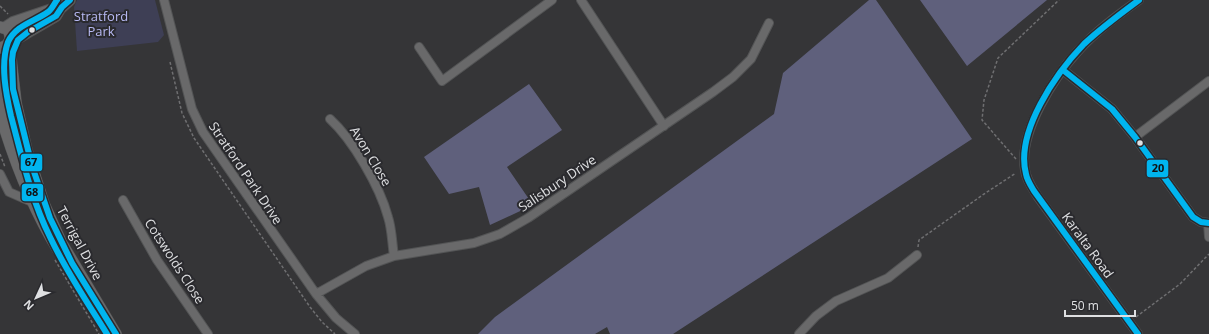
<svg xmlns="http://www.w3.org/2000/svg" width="1209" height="334" viewBox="0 0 1209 334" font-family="'Open Sans',sans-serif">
  <rect width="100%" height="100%" fill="#353537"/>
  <!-- green -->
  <path fill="#3e3f55" d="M77,0h78l9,35 -6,7 -81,9 -3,-44z"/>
  <!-- forest -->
  <path fill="#5f607c" d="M869,0h7l96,139 -299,195h-63l-3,-7 -12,7h-117l17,-17 279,-203 9,-41z
    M920,0h127l-80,66z
    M529,84l33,46 -55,37 26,38 -43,20 -11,-38 -30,7 -25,-37z"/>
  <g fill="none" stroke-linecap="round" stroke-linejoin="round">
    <defs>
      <path id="minor" d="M164,0l28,109 11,23 113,162 20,24 19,16
        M581,0l83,126
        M419,47l23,34 110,-81
        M1063,70l49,39 23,28 58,80 8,5 8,1
        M330,119c23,21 50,68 58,98 4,12 4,26 6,39
        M1135,137l74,-56
        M0,174l9,18 23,10
        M123,200l34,60 51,74
        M1208,223l1,14
        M316,294l50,-28 28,-10 80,-13 26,-9 28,-16 185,-126 20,-15 18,-18 18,-36
        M799,334l17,-18 20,-15 52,-23 29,-23
        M1138,334l-100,-137c-5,-8 -12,-17 -13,-27 -7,-37 29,-93 53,-119 18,-20 40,-36 61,-51"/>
      <path id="tertiary" d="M4,28l9,-6 42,-14 5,1
        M10,41l10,-4 36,-21 4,-7 10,-9"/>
      <path id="secondary" d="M0,27l7,2c6,8 3,17 -7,19
        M9,42l7,61 11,48 17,53 17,38 55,92
        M0,73l5,32 4,17
        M0,113c14,48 32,94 58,137"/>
    </defs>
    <!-- minor casing -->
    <use href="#minor" stroke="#535455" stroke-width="10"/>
    <!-- tertiary casing -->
    <use href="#tertiary" stroke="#535455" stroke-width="12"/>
    <!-- secondary casing -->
    <use href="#secondary" stroke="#535455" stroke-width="12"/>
    <!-- path -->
    <path stroke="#6f6f71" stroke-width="1.5" stroke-dasharray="3 2" stroke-linecap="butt" d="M0,6l8,8
      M170,62l12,51 12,25 116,169 12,15 13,12
      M0,154l5,13
      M1016,159l-34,-39 2,-20 14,-42 61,-58
      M918,247l1,-7 65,-46 32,-21
      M55,260l44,74
      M1136,317l44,-33 29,-30"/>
    <!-- minor -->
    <use href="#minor" stroke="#69696a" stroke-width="8"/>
    <!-- tertiary -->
    <use href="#tertiary" stroke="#69696a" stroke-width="10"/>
    <!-- secondary -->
    <use href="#secondary" stroke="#69696a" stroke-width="11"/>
    <defs>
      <path id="bus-1" d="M70,0l-8,7 -6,9 -28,16 -10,8 -5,12 -1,8 1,29 19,77 18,52 22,45 44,71"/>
      <path id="bus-2" d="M57,0c-3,4 -5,9 -9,12 -14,10 -32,13 -40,30 -8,22 -2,52 3,74 11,41 20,83 39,121 16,34 37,65 57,97"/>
      <path id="bus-3" d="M1063,70l49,39 23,28 58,80 8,5 8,1
        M1138,334l-104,-143c-3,-5 -7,-11 -8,-17 -11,-42 30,-101 58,-130 17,-16 36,-30 55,-44"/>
    </defs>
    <!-- bus-1 casing -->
    <use href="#bus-1" stroke="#2a2a2e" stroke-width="9"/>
    <!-- bus-2 casing -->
    <use href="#bus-2" stroke="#2a2a2e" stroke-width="9"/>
    <!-- bus-3 casing -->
    <use href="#bus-3" stroke="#2a2a2e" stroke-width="9"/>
    <!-- bus-1 -->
    <use href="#bus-1" stroke="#00b5ef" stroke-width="6"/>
    <!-- bus-2 -->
    <use href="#bus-2" stroke="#00b5ef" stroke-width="6"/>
    <!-- bus-3 -->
    <use href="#bus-3" stroke="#00b5ef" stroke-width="6"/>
  </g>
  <!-- markers -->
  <g fill="#dfe0e2" stroke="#2a2a2e" stroke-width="1.5">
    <circle cx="32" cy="30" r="3.5"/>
    <circle cx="1140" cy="143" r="3.5"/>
  </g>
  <g text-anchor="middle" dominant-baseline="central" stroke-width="4" stroke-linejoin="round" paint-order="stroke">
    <!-- park labels -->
    <g font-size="13" fill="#b8baf4" stroke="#2a2a2e">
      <text x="101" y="16">Stratford<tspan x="101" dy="15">Park</tspan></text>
    </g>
    <!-- street labels -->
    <g font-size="13" fill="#dfe0e2" stroke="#2a2a2e">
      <text transform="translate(371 156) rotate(59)">Avon Close</text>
      <text transform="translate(246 173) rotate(56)">Stratford Park Drive</text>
      <text transform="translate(557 183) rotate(-34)">Salisbury Drive</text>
      <text transform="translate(80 243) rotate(62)">Terrigal Drive</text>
      <text transform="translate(1088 245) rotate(54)">Karalta Road</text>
      <text transform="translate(175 261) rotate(57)">Cotswolds Close</text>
    </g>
  </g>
  <g stroke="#2a2a2e" stroke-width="1.5">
    <rect x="20" y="153" width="23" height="19" rx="4" fill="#00b5ef"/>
    <rect x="1146" y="159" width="23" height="19" rx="4" fill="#00b5ef"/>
    <rect x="21" y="183" width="23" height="19" rx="4" fill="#00b5ef"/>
  </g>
  <g font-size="11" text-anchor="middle" font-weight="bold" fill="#111">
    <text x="31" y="166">67</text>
    <text x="1158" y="172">20</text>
    <text x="32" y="196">68</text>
  </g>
  <!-- north arrow -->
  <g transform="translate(36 298) rotate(226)" stroke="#2a2a2e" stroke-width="3" paint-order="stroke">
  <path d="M0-3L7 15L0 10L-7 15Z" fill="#dfe0e2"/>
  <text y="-6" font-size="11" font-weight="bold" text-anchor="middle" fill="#dfe0e2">N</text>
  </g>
  <!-- scale -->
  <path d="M1065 310v6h70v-6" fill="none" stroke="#dfe0e2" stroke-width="2"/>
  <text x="1071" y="310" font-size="12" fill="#dfe0e2" stroke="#2a2a2e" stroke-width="3" paint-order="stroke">50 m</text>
</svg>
